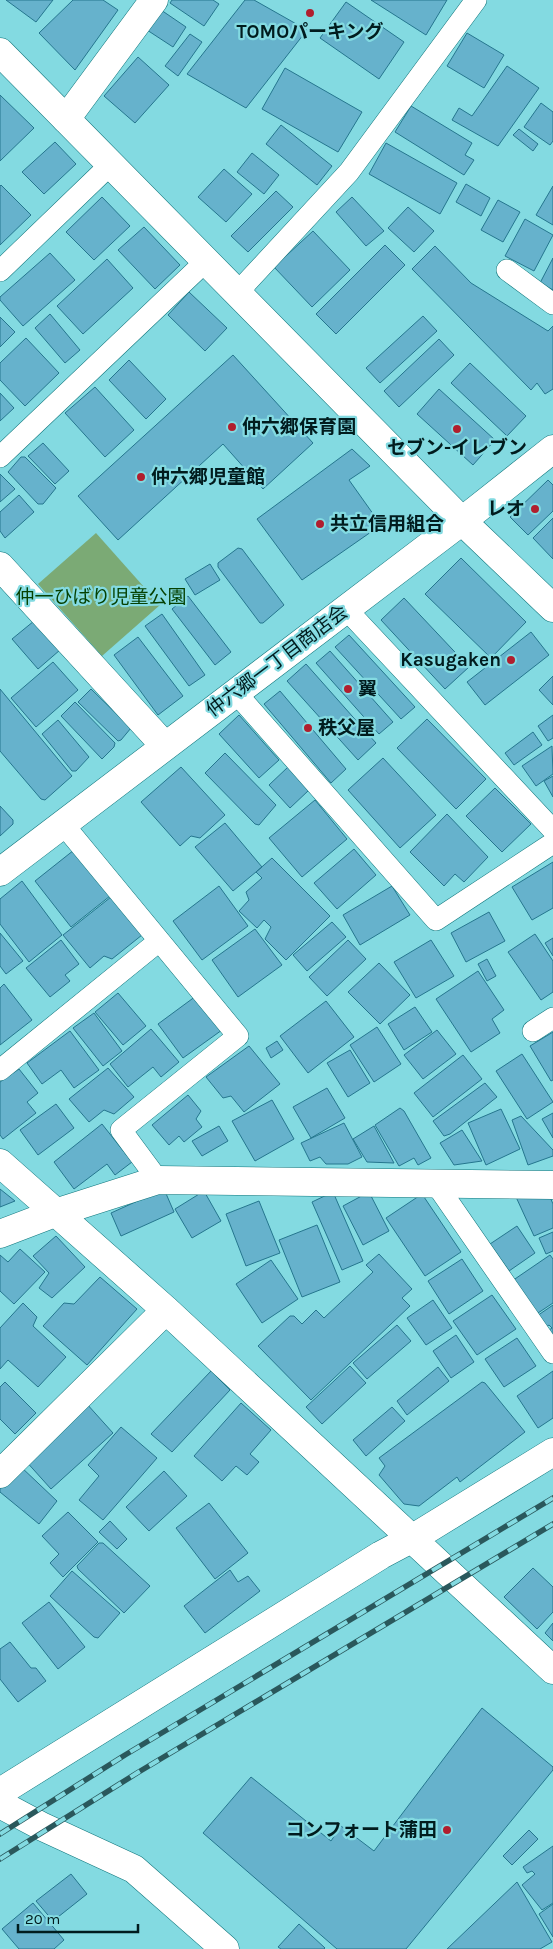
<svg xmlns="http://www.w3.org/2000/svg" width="553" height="1949" viewBox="0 0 553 1949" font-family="Karla,'Noto Sans JP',sans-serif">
  <rect width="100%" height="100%" fill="#83dae1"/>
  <!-- green -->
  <path fill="#7baa75" d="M96,533l64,72 -58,51 -64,-72z"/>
  <!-- building -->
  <path fill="#66b2cc" stroke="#25768e" d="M6,0h47l-17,22z
    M73,0h30l15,10 -43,60 -36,-37z
    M172,0h41l6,4 -15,22 -34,-23z
    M245,0h9l53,30 -61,78 -59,-34z
    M371,0h76l-21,35z
    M346,2l58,40 -25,37 -59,-41z
    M161,10l25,17 -13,20 -26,-17z
    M467,33l37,22 -20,33 -37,-22z
    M190,34l12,8 -24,34 -13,-10z
    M138,57l31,28 -34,38 -31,-27z
    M507,66l32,22 -41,58 -46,-26 7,-12 13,8z
    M285,68l77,44 -24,40 -76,-43z
    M0,95l34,33 -34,33z
    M541,103l12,9v29l-3,4 -26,-18z
    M411,106l61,37 -7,12 9,5 -10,15 -69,-43z
    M281,125l51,41 -15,19 -51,-41z
    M519,129l19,15 -5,7 -20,-16z
    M55,142l21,22 -32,30 -22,-22z
    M386,143l71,40 -17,31 -71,-40z
    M252,153l27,22 -15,19 -27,-22z
    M224,169l28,25 -26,28 -28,-25z
    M466,184l24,14 -9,18 -25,-14z
    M1,185l30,30 -31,30v-59z
    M553,186v39l-17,-10z
    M276,191l17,16 -45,45 -17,-16z
    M102,197l28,29 -36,34 -28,-28z
    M352,197l32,34 -18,15 -30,-34z
    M498,200l22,12 -17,30 -22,-12z
    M408,207l26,24 -20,21 -26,-24z
    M525,219l28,16 -19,36 -29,-15z
    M144,227l36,38 -25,24 -37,-39z
    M313,231l37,39 -38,37 -38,-40z
    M385,245l20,20 -69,69 -20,-20z
    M435,246l36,37 77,48 5,-5v63l-8,5 -8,-11 -6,7 -119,-121z
    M50,253l25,27 -52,46 -23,-26v-3z
    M553,258v32l-13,-7z
    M107,259l26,29 -50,46 -26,-28z
    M189,292l38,36 -22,23 -37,-36z
    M50,314l30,36 -15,13 -30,-35z
    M423,316l14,15 -57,52 -14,-15z
    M0,317l15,15 -15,15z
    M26,338l33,35 -34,33 -25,-26v-17z
    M439,339l15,16 -55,52 -15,-16z
    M233,355l80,88 -50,46 -40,-45 -105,96 -40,-44z
    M129,360l37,39 -20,20 -37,-39z
    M470,363l56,53 -19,20 -56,-53z
    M95,387l39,43 -29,27 -40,-44z
    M439,389l56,51 -22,25 -56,-51z
    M0,393l14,15 -14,13z
    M43,443l26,28 -14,13 -27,-28z
    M352,449l18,17 -21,14 32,45 -79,55 -45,-61z
    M21,457h4l31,31 -13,16h-5l-30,-32z
    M0,474l15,15 -15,13z
    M548,480l5,5v26l-25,24 -18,-18z
    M19,495l15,17 -29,26 -5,-7v-19z
    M553,518v41l-20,-21z
    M238,548l4,1 42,56 -21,18h-3l-42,-56v-4z
    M461,558l65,64 -35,36 -66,-64z
    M210,564l10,16 -25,15 -10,-16z
    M188,596l43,56 -16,13 -43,-56z
    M404,598l65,69 -24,22 -64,-69z
    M162,614l43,61 -16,11 -44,-60z
    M34,621l26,29 -22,19 -26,-30z
    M531,632l18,23 -64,50 -18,-23z
    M349,635l66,72 -14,12 -66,-72z
    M138,637l45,59 -25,19 -44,-60z
    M330,651l63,71 -14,12 -63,-71z
    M53,662l25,28 -42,37 -25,-29z
    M306,664l70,79 -18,17 -71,-79z
    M553,676v29l-14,-15z
    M0,689l72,87 -27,24 -4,-1 -41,-48z
    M91,689l40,39 -10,12 -3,1 -40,-39z
    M280,691l66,78 -15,14 -67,-79z
    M75,702l40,41 -1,4 -12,12 -41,-43z
    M239,715l40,45 -20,18 -40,-44z
    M553,715v23l-5,3 -10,-15z
    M427,719l59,60 -30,30 -59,-61z
    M58,720l31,37 -13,14h-4l-30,-37z
    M533,732l9,13 -28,20 -9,-12z
    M552,746l1,28 -17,12 -14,-20z
    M225,753l51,52 -17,20 -4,-1 -50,-51z
    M383,758l53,57 -36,33 -52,-58z
    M181,767l44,48 -25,23 -9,-2 -11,10 -39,-44z
    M288,767l21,23 -19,18 -21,-23z
    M553,776v21l-9,-16z
    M495,788l36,36 -29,28 -36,-36z
    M315,800l32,39 -45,38 -33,-39z
    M0,806l13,14v4l-13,12z
    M447,814l41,43 -24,25 -9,-8 -11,12 -34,-34z
    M225,823l37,44 -29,24 -38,-44z
    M354,849l22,26 -39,34 -23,-26z
    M74,850l36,46 -39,31 -36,-46z
    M272,858l58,58 -44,44 -21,-21 6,-12 -7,-7 -7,8 -18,-17 10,-11 -3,-8 16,-14 -6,-6z
    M553,862v46l-21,12 -20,-33z
    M22,881l40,54 -33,27 -29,-38v-25z
    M219,886l29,40 -46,34 -29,-39z
    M392,886l18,29 -50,30 -17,-30z
    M111,897l31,38 -30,24 -8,-3 -14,12 -27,-33z
    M489,912l16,29 -39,21 -15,-29z
    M332,922l14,15 -39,34 -14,-16z
    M255,929l27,36 -44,32 -26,-37z
    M0,933l23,28 -17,13 -6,-8z
    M535,934l18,27v31l-12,8 -33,-48z
    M553,938v18l-8,-13z
    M61,940l18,24 -14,11 5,6 -20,16 -24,-29z
    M348,940l18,19 -39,37 -18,-19z
    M431,940l23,36 -38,22 -22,-36z
    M487,959l9,17 -9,5 -9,-17z
    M379,963l31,32 -30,29 -32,-32z
    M478,971l26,39 -12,9 8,14 -29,19 -35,-53z
    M4,984l28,36 -32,25v-57z
    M118,993l28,33 -23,19 -28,-33z
    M196,996l26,34 -39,28 -25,-34z
    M326,1001l28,36 -46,36 -28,-37z
    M415,1007l17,25 -28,18 -16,-26z
    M94,1013l28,38 -19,15 -30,-38z
    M377,1027l24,37 -27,18 -24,-37z
    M151,1029l28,33 -18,15 -8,-10 -25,20 -18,-23z
    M437,1030l19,24 -33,25 -19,-24z
    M70,1031l29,39 -25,18 -13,-18 -19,14 -15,-21z
    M553,1032v48l-2,1 -21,-35z
    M277,1041l6,9 -12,8 -5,-10z
    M249,1046l31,38 -36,28 -13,-16 -8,2 -17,-21z
    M350,1050l20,33 -22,14 -21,-34z
    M522,1054l31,48 -26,17 -31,-48z
    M463,1055l19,24 -49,38 -19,-24z
    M108,1068l26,29 -20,17 -10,-4 -15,12 -20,-23z
    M19,1069l19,24 -11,9 9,11 -33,26 -3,-4v-53z
    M485,1083l12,14 -47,37 -6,2 -11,-15z
    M327,1088l18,30 -34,20 -18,-31z
    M188,1095l13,16 -5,8 6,8 -18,15 -5,-6 -10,9 -17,-20z
    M272,1100l22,39 -39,22 -23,-40z
    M56,1104l18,24 -36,27 -18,-25z
    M400,1108l4,3 27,47 -13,7 -4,-7 -15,8 -24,-41z
    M501,1109l19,40 -34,16 -18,-42z
    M553,1113v25l-11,-19z
    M521,1116l32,34v6l-25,9 -16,-45z
    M344,1123l18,34 -14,7h-22l-6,-7 -10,4 -9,-18z
    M102,1124l30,38 -17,13 -8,-11 -33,25 -20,-27z
    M219,1126l9,15 -26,15 -10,-15z
    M374,1126l20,37 -27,-1 -14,-23z
    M462,1130l20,31 -28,4 -14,-22z
    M0,1189l15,12 -15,6z
    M164,1189l10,23 -53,24 -10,-23z
    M204,1191l17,30 -29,17 -17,-29z
    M333,1192l30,69 -21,9 -30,-68z
    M369,1192l20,39 -26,14 -20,-39z
    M422,1194l39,58 -36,24 -39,-58z
    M516,1197h34l3,7v24l-19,8z
    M259,1201l21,52 -34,13 -20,-52z
    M317,1225l23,57 -38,15 -23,-57z
    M517,1226l18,27 -26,18 -19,-27z
    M553,1232v19l-7,3 -7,-16z
    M56,1236l29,31 -33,31 -13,-10 10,-15 -16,-17z
    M20,1249l25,23 -31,32 -14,-13v-36l8,7z
    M379,1254l33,35 -10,9 8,8 -99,94 -53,-54 32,-30h4l8,8 14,-14 8,8 49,-46 -7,-7z
    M550,1255l3,4v44l-21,14 -23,-34z
    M462,1259l21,32 -34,23 -21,-33z
    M271,1260l27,39 -36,24 -26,-39z
    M100,1277l37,32 -50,56 -44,-39 21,-23 10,1z
    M492,1295l24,34 -39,26 -24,-34z
    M433,1300l19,28 -26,17 -19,-27z
    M23,1303l14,14 -4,9 33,31 -28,30 -30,-27 -8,9v-41z
    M553,1305v41l-8,-13 7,-5 -3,-3 -7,5 -8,-12z
    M397,1325l14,16 -44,38 -14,-16z
    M456,1335l18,27 -23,16 -18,-27z
    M517,1338l19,28 -32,21 -19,-28z
    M350,1366l16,17 -44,41 -16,-17z
    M438,1367l11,14 -42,34 -10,-14z
    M211,1371l19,19 -58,62 -21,-18z
    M553,1371v47l-15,10 -21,-32z
    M5,1382l31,31 -21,21 -15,-15v-32z
    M482,1382l3,1 40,49 -65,50 -3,-5 -38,29 -15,-2 -25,-29 6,-9 -6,-8z
    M86,1403l27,30 -62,56 -27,-30z
    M241,1403l30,27 -21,24 9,8 -12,13 -11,-9 -14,15 -28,-25z
    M392,1407l13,14 -39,35 -13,-16z
    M121,1427l36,31 -54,62 -24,-20 20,-24 -11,-11z
    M20,1466l37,35 -18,23 -39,-32v-4l18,-21z
    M164,1471l23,25 -38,35 -23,-24z
    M209,1503l39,50 -33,26 -39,-51z
    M68,1512l30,30 -35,35 -13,-14 9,-9 -17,-18z
    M110,1521l17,18 -10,10 -18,-17z
    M99,1543h4l47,43 -26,27 -46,-44 -1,-3z
    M533,1568l20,19v25l-16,17 -33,-32z
    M230,1570l8,12 10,-6 12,15 -55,42 -21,-27z
    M72,1571l48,42 -22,25 -4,-1 -44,-41z
    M49,1602l36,45 -27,22 -36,-46z
    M553,1623v18l-8,-8z
    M10,1642l21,26h5l10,13 -28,21 -18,-23v-30z
    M482,1708l71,59v3l-147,179h-69l-134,-116 48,-56 80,64 10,-15 33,25z
    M529,1830l9,9 -26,26 -9,-9z
    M553,1846v57l-11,7 -20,-25 13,-11 -3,-3 -5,2 -4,-6z
    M71,1874l16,20 -34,27 -17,-20z
    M517,1882l35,60 -12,7h-93z
    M33,1903l31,37 -10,9h-35l-17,-20z
    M553,1904v33l-14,-23z
    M299,1924l26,24 -1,1h-43l-3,-2z"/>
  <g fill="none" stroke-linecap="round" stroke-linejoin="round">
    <defs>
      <path id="service" d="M507,270l46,34
        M0,271l111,-107
        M237,293l112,-121 127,-172
        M0,457l206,-196
        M346,609l207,221
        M236,693l200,227 117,-77
        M63,824l175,212 -117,94 37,50
        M533,1031l20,-13
        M0,1070l159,-129
        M436,1184l117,169"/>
      <path id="minor" d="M66,119l88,-119
        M0,566l165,180
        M0,1163l166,147 387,360
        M0,1234l55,-21 103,-33 395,5
        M0,1474l166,-164
        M0,1792l381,-237 32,-17 140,-86
        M0,1804l43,23 91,42 91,80"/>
      <path id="tertiary" d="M0,52l462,469 91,87
        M0,872l462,-351 91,-72"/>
    </defs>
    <!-- service casing -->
    <use href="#service" stroke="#0f767c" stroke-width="22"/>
    <!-- minor casing -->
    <use href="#minor" stroke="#0f767c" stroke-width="29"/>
    <!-- tertiary casing -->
    <use href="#tertiary" stroke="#0f767c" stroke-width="29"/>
    <!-- service -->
    <use href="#service" stroke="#fff" stroke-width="21"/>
    <!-- minor -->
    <use href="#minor" stroke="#fff" stroke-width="28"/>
    <!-- tertiary -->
    <use href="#tertiary" stroke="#fff" stroke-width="28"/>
    <defs>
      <path id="rail" d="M0,1834l125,-79 428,-257
        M0,1859l137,-86 416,-249"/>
    </defs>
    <!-- rail casing -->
    <use href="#rail" stroke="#2a585c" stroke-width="5.5"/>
    <!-- rail -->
    <use href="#rail" stroke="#83dae1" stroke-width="4" stroke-dasharray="11" stroke-linecap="butt"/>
  </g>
  <!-- markers -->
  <g fill="#b01e2e" stroke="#83dae1" stroke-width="2">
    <circle cx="310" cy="13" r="5"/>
    <circle cx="232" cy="427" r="5"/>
    <circle cx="457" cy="429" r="5"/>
    <circle cx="141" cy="477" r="5"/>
    <circle cx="535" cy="509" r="5"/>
    <circle cx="320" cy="524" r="5"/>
    <circle cx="511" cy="660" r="5"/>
    <circle cx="348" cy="689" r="5"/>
    <circle cx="308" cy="728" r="5"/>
    <circle cx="447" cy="1830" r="5"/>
  </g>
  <g text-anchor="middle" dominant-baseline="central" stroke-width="4.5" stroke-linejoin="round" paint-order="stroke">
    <!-- poi labels -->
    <g font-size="19" font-weight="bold" fill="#011c1e" stroke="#83dae1" text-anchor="start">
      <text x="310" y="32" text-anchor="middle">TOMOパーキング</text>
      <text x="242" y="427">仲六郷保育園</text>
      <text x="457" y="448" text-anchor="middle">セブン-イレブン</text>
      <text x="151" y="477">仲六郷児童館</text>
      <text x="525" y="509" text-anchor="end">レオ</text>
      <text x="330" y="524">共立信用組合</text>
      <text x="501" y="660" text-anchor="end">Kasugaken</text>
      <text x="358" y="689">翼</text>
      <text x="318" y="728">秩父屋</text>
      <text x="437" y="1830" text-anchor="end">コンフォート蒲田</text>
    </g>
    <!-- park labels -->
    <g font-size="19" fill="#054102" stroke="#83dae1">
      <text x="101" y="597">仲一ひばり児童公園</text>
    </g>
    <!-- street labels -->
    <g font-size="19" fill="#011c1e" stroke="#83dae1">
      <text transform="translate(277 661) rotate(-37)">仲六郷一丁目商店会</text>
    </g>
  </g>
  <!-- scale -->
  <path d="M18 1924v8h120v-8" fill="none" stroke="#011c1e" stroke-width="2.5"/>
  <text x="25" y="1924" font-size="15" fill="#011c1e" stroke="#83dae1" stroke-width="4" paint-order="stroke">20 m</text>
</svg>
